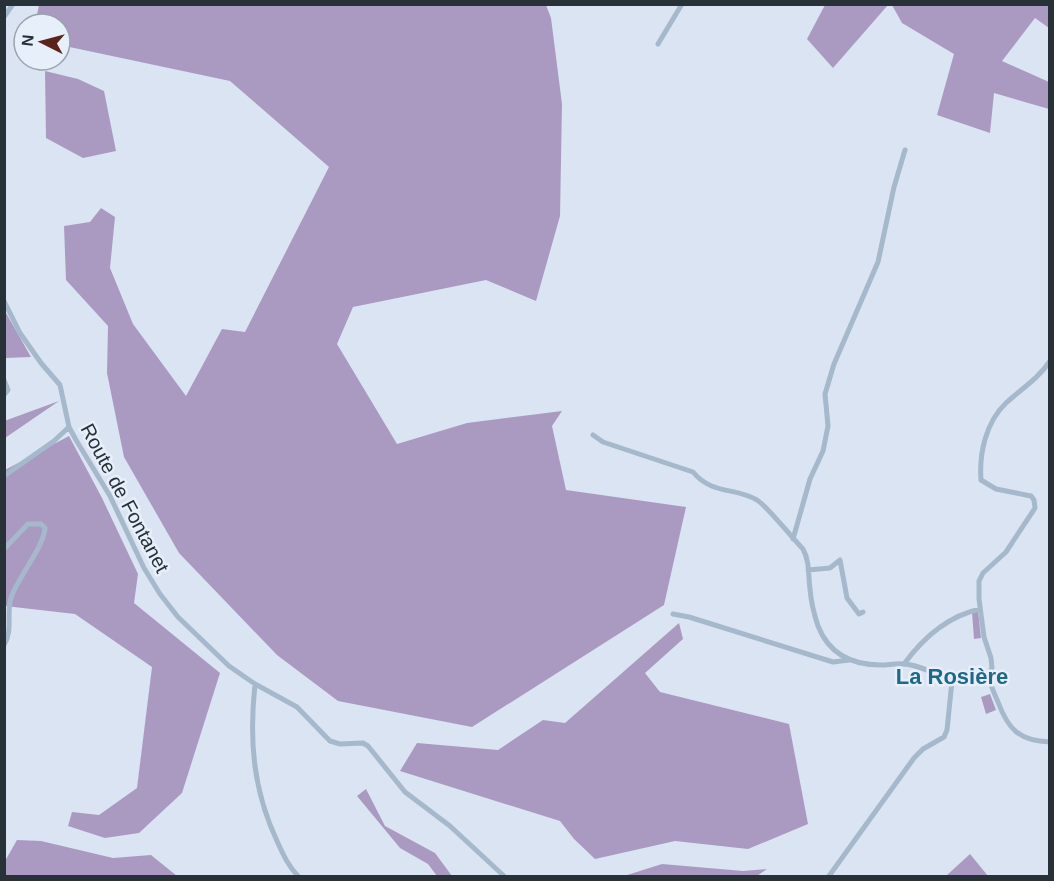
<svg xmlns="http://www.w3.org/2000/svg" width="1054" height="881" viewBox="0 0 1054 881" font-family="Arial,sans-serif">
  <rect width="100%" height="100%" fill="#dbe4f2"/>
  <!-- green -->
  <path fill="#aa9ac2" d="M39,5h507l5,13 11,86 -2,112 -24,85 -50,-21 -133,27 -16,37 60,100 70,-21 95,-12 -10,15 14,64 120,17 -22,98 -192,122 -134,-26 -61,-46 -98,-102 -55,-96 -17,-84 1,-47 -42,-46 -2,-54 26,-4 11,-14 14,9 -5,51 23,56 53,72 36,-67 23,3 84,-165 -99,-86 -170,-36v-21h-25z
    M825,5h63l-55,63 -26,-29z
    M892,5h157v23l-14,-10 -33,43 47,21v27l-55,-16 -4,40 -53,-18 17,-61 -52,-31z
    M45,71l33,8 26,12 12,60 -33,7 -37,-20z
    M5,311l26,46 -26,1z
    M59,401l-54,37v-17l2,-1z
    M69,436l33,62 36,76 -4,29 86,70 -38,120 -43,40 -34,5 -37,-12 4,-14 27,3 38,-27 15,-121 -77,-53 -70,-8v-136z
    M978,611l3,27 -7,1 -2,-27z
    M679,623l4,16 -38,34 15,19 129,32 19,100 -60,25 -73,-8 -80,18 -21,-20 -14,-18 -160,-50 17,-28 81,7 45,-30 22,3z
    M990,694l6,16 -10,4 -5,-17z
    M366,789l19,37 50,27 17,23h-15l-9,-12 -28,-16 -43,-52z
    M17,840l24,1 72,17 38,-3 26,21h-172v-15z
    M970,854l18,22h-42z
    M662,864l81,7 24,-2 -10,7h-133z"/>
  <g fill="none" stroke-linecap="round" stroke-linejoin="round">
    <!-- street -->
    <path stroke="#a6b8cb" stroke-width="5" d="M4,17l9,-13
      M658,44l24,-40
      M4,301l16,32 21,30 19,22 9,42 7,13 34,56 34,72 16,26 18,23 51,49 26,18 42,23 33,34 10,3 23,-1 5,3 37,46 45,34 54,50
      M4,380l4,10 -4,5
      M593,435l10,7 90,30c19,23 42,15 64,28 12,8 34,37 46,49 7,13 5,26 7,40 1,13 4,25 8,37 11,28 34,39 63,39 7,0 15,-2 23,-1 16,1 33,11 48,17
      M4,476l50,-35 15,-14
      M793,539l17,-60 13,-28 5,-25 -3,-32 9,-30 44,-102 16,-75 11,-37
      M4,549l24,-25h13l4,4c-1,18 -25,47 -33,67 -7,17 2,34 -8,50
      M808,570l22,-2 10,-8 7,38 12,16 4,-2
      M673,614l16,3 144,45 16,-2
      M904,664c19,-26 44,-48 76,-55
      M988,675l4,-7 -1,-10 -7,-21 -5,-38v-18l4,-8 23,-21 29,-44 -1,-8 -3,-4 -35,-7 -15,-9c-2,-27 5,-58 25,-77 15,-14 32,-24 44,-42
      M988,675c2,9 6,18 10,27 10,27 21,39 52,40
      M952,681c9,-9 24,-5 36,-6
      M255,684c-6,56 -2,106 22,157 6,13 11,25 21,35
      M829,876l85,-118 9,-9 21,-12 3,-7 5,-49"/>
  </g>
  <g text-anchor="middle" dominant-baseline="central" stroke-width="5" stroke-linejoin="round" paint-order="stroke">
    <!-- street labels -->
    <g font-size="20" fill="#273137" stroke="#e7effa">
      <text transform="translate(125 498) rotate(62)">Route de Fontanet</text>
    </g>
    <!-- quarter labels -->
    <g font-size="22" font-weight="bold" fill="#1e6888" stroke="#e7effa">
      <text x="952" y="676">La Rosière</text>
    </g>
  </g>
  <!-- border -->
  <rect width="1054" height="881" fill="none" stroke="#273137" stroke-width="12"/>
  <!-- north arrow -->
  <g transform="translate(42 42) rotate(276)"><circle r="28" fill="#e7effa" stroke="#9aa3ac" stroke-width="1.5"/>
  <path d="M0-4.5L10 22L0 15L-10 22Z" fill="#5a241c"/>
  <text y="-9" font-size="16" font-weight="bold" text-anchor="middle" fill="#273137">N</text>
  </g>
</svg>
